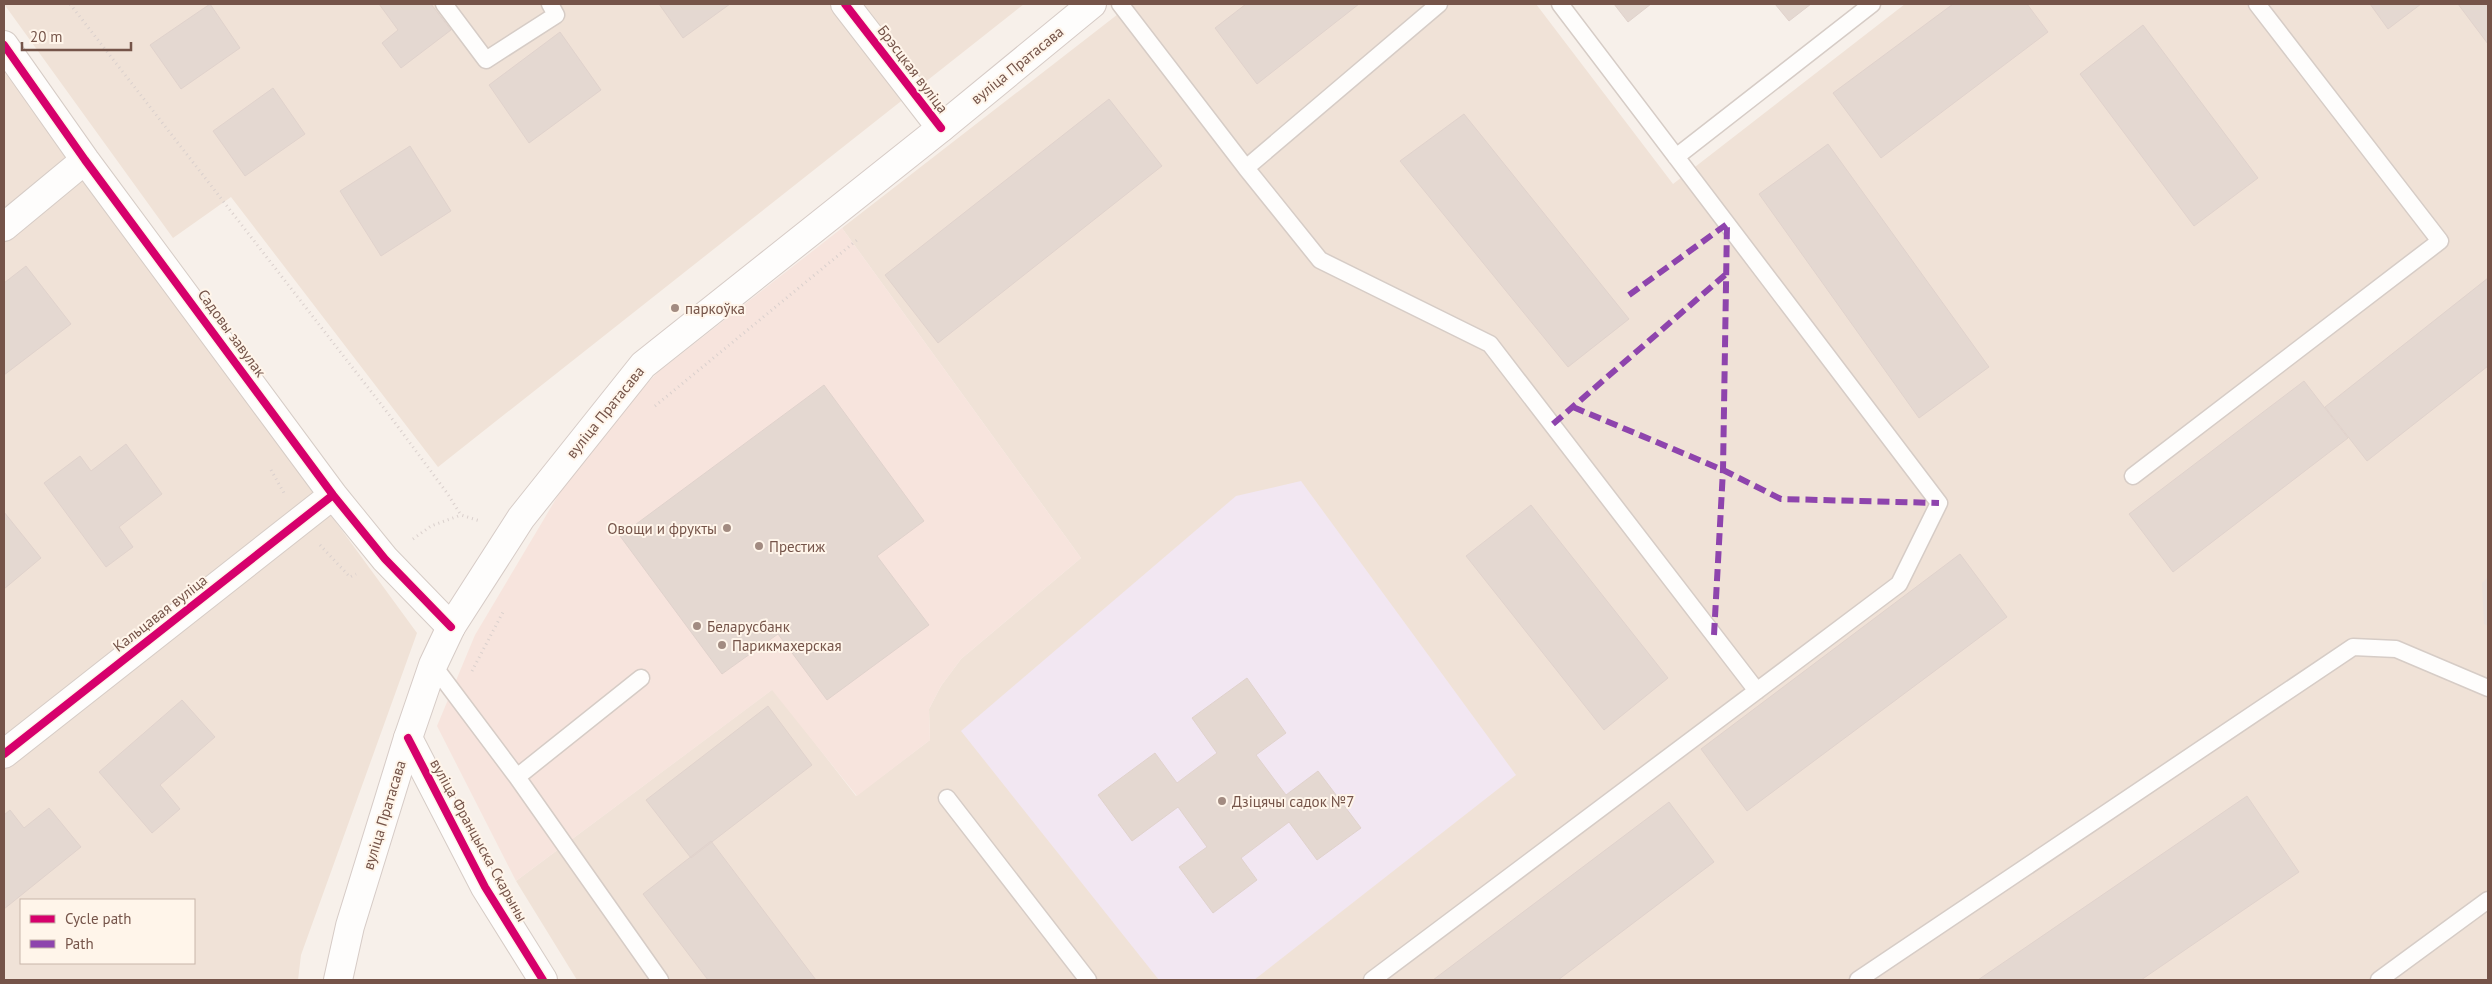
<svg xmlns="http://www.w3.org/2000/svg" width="2492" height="984" viewBox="0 0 2492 984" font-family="'PT Sans',sans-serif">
  <rect width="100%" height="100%" fill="#f7f0ea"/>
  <!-- residential -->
  <path fill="#f0e2d7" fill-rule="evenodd" d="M4,4h1020l-586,463 -207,-270 -58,41z
    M1131,4h405l137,180 232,-180h583v976h-1911l-61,-99 257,-192 83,107 74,-56 -1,-31 12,-23 20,-27 120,-101 -239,-330z
    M4,68l413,565 -116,322 -3,25h-294zM21,900h173v63h-173z"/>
  <!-- commercial -->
  <path fill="#f7e4dd" d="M842,228l239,330 -120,101 -20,27 -12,23 1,31 -73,56 -85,-106 -256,191 -79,-155 38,-91 113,-190 70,-73z"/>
  <!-- industrial -->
  <path fill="#eae0da" d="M2488,577v49l-4,-2 -2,-41z"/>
  <!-- education -->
  <path fill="#f2e7f2" d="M1301,481l215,294 -262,205h-95l-198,-249 275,-235z"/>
  <!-- building -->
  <path fill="#e4d8d1" stroke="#e0d2cc" d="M210,4l30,44 -59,41 -31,-44z
    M379,4h52l20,26 -50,38 -19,-25 16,-13z
    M659,4h71l-47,34z
    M1246,4h113l-102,80 -42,-56z
    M1614,4h37l-23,18z
    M1775,4h36l-22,17z
    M1953,4h74l21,28 -167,126 -48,-65z
    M2370,4h51l-33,25z
    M2458,4h30v40z
    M2143,25l115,153 -64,48 -114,-152z
    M560,32l41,58 -72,53 -40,-58z
    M273,88l32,46 -60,42 -32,-45z
    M1109,99l53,67 -224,177 -53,-68z
    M1464,114l165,205 -61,48 -168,-206z
    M1828,144l161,223 -70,51 -160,-224z
    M410,146l41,65 -70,45 -41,-65z
    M26,266l45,58 -67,51v-92z
    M2488,278v88l-121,95 -42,-54z
    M2304,381l44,57 -175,134 -44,-58z
    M824,385l100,136 -47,35 52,69 -102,75 -49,-66 -56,40 -102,-138z
    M126,444l36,50 -43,33 14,20 -27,20 -62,-84 36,-27 11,15z
    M1531,505l137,173 -64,52 -138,-174z
    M4,512l37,46 -37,31z
    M1960,554l47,63 -260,194 -46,-62z
    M1247,678l39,55 -30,22 30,40 32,-24 43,57 -44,32 -28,-38 -48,36 16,22 -44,33 -34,-46 28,-20 -29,-40 -46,34 -34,-46 57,-42 22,30 40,-30 -25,-35z
    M182,700l33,37 -55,48 20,24 -28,24 -53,-61z
    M768,706l44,59 -121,93 -45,-58z
    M2247,796l52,76 -158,108h-163z
    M1669,802l45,60 -156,118h-125z
    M49,808l32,39 -77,62v-94l6,-5 14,18z
    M711,841l105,139h-108l-65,-86z"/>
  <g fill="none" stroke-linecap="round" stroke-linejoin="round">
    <defs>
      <path id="service" d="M444,4l42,56 70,-45 -6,-11
        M1120,4l126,164 74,92 170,84 267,347
        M1676,157l196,-153
        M1246,168l193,-164
        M2133,476l307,-235 -183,-237
        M433,665l84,112 143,203
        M517,777l124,-99
        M947,798l141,182
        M1372,980l527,-396 40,-81 -379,-499
        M1858,980l495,-333 43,2 92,39
        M2379,980l109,-80"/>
      <path id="minor" d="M845,4l96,124
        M4,45l81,115 248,335 52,64 66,68
        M4,227l81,-67
        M408,738l77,149 58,93
        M4,754l329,-259"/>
      <path id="secondary" d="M338,980l12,-54 58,-188 25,-73 18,-38 70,-109 122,-153 298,-237 151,-124"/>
    </defs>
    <!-- service casing -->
    <use href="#service" stroke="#d6ccc6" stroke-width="19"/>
    <!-- minor casing -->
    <use href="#minor" stroke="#d6ccc6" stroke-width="30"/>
    <!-- secondary casing -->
    <use href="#secondary" stroke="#d6cbc6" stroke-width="30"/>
    <!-- path -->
    <path stroke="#dad0cd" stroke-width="3" stroke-dasharray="1 4" stroke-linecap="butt" d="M70,4l317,408 60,81 14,22 19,6
      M655,406l202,-166
      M271,470l13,23
      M413,539l18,-13 30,-11
      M320,545l30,32 6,-3
      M472,671l31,-59"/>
    <!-- service -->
    <use href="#service" stroke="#fefdfc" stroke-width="16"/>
    <!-- minor -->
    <use href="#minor" stroke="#fefdfc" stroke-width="28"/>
    <!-- secondary -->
    <use href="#secondary" stroke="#fefdfc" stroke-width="28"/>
    <!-- quiet -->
    <path stroke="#8e44ad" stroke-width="6" stroke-dasharray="12 6" stroke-linecap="butt" d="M1629,295l98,-71
      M1573,407l150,63 58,29 158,4
      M1553,424l172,-149
      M1714,635l9,-165 4,-246"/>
    <defs>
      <path id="cycleway" d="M845,4l96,124
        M4,45l81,115 248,335 52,64 66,68
        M408,738l77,149 58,93
        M4,754l329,-259"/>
    </defs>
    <!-- cycleway casing -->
    <use href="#cycleway" stroke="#fff5ea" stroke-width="11"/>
    <!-- cycleway -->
    <use href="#cycleway" stroke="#d6006c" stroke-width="8"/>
  </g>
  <!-- markers -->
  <g fill="#a28b81" stroke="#fff5ea" stroke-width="2">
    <circle cx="675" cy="308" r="5"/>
    <circle cx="727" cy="528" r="5"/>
    <circle cx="759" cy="546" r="5"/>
    <circle cx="697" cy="626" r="5"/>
    <circle cx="722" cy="645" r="5"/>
    <circle cx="1222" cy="801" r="5"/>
  </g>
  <g text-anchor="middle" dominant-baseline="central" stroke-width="4" stroke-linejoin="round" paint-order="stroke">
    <!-- street labels -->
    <g font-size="15" fill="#755449" stroke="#fff5ea">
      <text transform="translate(1017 65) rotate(-39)">вуліца Пратасава</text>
      <text transform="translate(913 69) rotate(53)">Брэсцкая вуліца</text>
      <text transform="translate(232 333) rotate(54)">Садовы завулак</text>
      <text transform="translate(605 412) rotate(-51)">вуліца Пратасава</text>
      <text transform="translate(160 613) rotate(-38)">Кальцавая вуліца</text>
      <text transform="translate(384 815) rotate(-73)">вуліца Пратасава</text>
      <text transform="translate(479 840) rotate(61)">вуліца Францыска Скарыны</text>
    </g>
    <!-- poi labels -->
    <g font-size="15" fill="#755449" stroke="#fff5ea" text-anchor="start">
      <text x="685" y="308">паркоўка</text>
      <text x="717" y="528" text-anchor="end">Овощи и фрукты</text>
      <text x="769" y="546">Престиж</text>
      <text x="707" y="626">Беларусбанк</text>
      <text x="732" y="645">Парикмахерская</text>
      <text x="1232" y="801">Дзіцячы садок №7</text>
    </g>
  </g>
  <!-- border -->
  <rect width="2492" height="984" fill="none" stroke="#755449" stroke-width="10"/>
  <!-- legend -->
  <rect x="20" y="899" width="175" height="65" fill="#fff5ea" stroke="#c8b5aa"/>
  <rect x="30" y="915" width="25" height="8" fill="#d6006c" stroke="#c8b5aa"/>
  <text x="65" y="924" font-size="15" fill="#755449">Cycle path</text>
  <rect x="30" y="940" width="25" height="8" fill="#8e44ad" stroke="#c8b5aa"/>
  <text x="65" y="949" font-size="15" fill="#755449">Path</text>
  <!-- scale -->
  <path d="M22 42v8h109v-8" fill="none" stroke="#755449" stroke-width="2.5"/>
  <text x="30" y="42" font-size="15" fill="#755449" stroke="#fff5ea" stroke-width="4" paint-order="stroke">20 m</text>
</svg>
